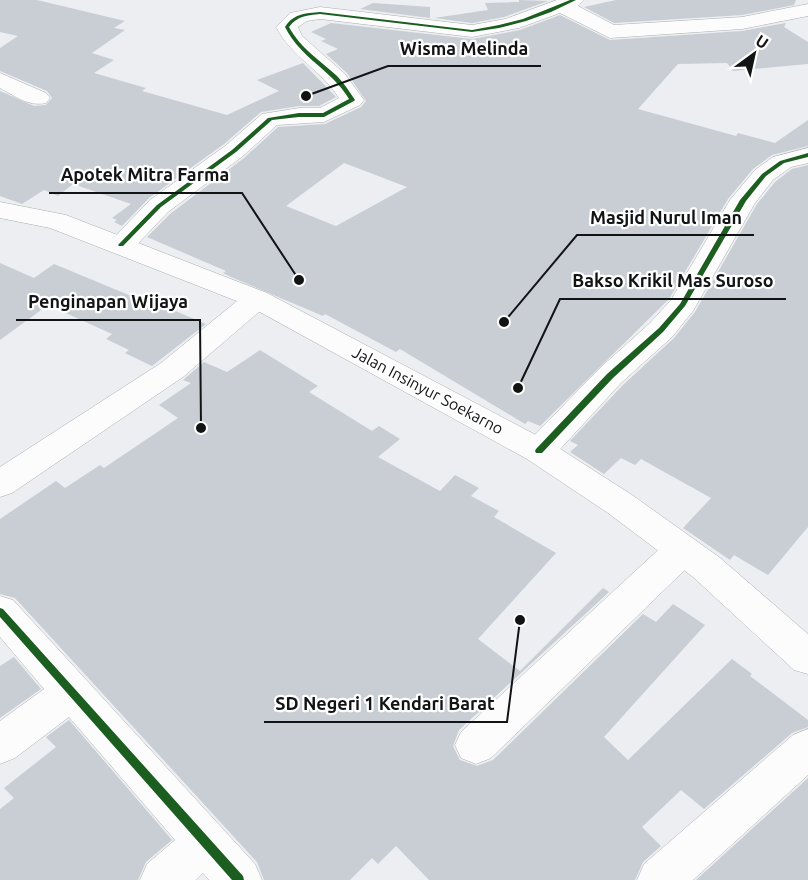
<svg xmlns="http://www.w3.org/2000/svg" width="808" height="880" viewBox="0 0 808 880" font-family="Ubuntu,sans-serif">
  <rect width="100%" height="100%" fill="#eceef1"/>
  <!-- building -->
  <path fill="#c9ced4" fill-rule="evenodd" d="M0,0h37l88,21 -11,7 11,2 -33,23 22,7 -20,13 52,15 -4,3 85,24 52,-24 -22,-11 46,-17 33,34 -17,9h-20l-38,6 -37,32 -75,54 -27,28 -8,-4 3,-2 -5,-2 19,-14 -58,-20 -15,12 -14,-6 -22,14 -22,-8v-105l34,15 12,-1 6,-7 -5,-7 -47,-20v-23l18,-12 -18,-4z
    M519,0l29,1 -44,16 -32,6 -38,-5 54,-8 -3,-7 34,-1z
    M616,0h180l-2,5 -52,10 -128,8 -30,-16z
    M373,3l57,4v11l-70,-9z
    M560,15l50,25 132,-9 44,-8 -2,4 24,15v22l-75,7 -6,-8 -49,1 -40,45 98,27 2,-3 37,10 33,-23v26l-36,9 -19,14 -25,30 -59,100 -129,127 -12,-5 -3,3 -125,-75 -4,3 -71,-38 -2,2 -92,-39 -8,-4 3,-2 -79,-34 23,-23 74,-56 34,-31 47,-3 36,-17 5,-6 -19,-28 -21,-19 12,-5 -17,-8 5,-2 -15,-7 20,-9 141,16 48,-9zM344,163l63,24 -71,39 -50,-20z
    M808,165v362l-40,48 -34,-20 -4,5 -47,-32 28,-30 -70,-39 -6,6 -14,-7 -17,16 -34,-22 8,-7 -8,-4 53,-56 51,-47 21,-26 62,-108 18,-22 17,-13z
    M0,263l34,15 20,-14 94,39 4,-2 54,23 -54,42 -27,-13 4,-3 -23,-11 6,-5 -64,-29 -48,35z
    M260,350l58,36 -9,6 63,39 7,-5 21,13 -22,18 62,34 15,-16 24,13 -8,8 28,15 -5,6 62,36 -78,86 42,32 83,-83 6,4 -150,138 -6,16 7,14 17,6 16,-6 150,-146 13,8 17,-18 32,21 -101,112 24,23 104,-101 20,15 -2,2 58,44v7l-16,6 -88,76 -23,-19 -39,37 19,19 -18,16 -8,18h-206l-33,-34 -18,18 -6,-6 -22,22h-86l-7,-18 -242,-264 -15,-4v-75l56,-38 9,7 35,-23 4,3 74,-50 -19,-13 32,-22 -8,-3 21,-18 23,10z
    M14,657l27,32 -41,29v-52z
    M69,720l103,120 -26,22 -8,18h-138v-71l14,-11 -10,-10 52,-41 -10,-10z
    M808,778v102h-112z"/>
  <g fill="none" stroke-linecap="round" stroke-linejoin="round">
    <defs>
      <path id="minor" d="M557,0h27l-6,6 36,19 128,-8 66,-13v12l-66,13 -132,9 -50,-25 -41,15 -47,9 -152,-18 -13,2 -9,6 4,9 43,38 19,26 -4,5 -36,17 -47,3 -34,31 -75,56 -37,39 -10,2 -10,-2 -4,-6 43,-45 75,-54 37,-32 37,-6h21l19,-10c-17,-28 -47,-40 -63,-71l14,-14 30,-6 152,18 33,-6z
        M0,73l46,20 4,5 -4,5c-17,4 -31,-7 -46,-15z
        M808,148v15l-17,4 -18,13 -18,23 -62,108 -21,26 -51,46 -70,76 -12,4 -12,-4 -5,-8 5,-8 72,-74 51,-46 21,-23 59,-100 25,-30 18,-13z
        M257,290l10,3 4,6 -4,6 -84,72 -171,116 -12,4v-30l161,-104 86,-70z
        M682,536l13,4 5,10 -5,10 -204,198 -15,6 -15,-6 -6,-13 6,-13 208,-192z
        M0,596l13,4 242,264 7,16h-53l-6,-7 -7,7h-56l7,-16 28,-24 -106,-123 -54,41 -15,6v-43l44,-32 -44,-52z
        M808,729v46l-115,105h-56l7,-16 149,-129z"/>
      <path id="trunk" d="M0,202l66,13 201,78 284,150 81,52 87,62 89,77v40l-14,-4 -101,-93 -85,-64 -81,-54 -280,-154 -197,-77 -50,-10z"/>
    </defs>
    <!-- minor casing -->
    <use href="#minor" stroke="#acaeb0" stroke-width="1"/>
    <!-- trunk casing -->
    <use href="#trunk" stroke="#acaeb0" stroke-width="1"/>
    <!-- minor -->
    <use href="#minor" fill="#fcfcfd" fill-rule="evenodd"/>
    <!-- trunk -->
    <use href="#trunk" fill="#fcfcfd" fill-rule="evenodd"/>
    <defs>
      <path id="cycleway" d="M570,0h6l-25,12 -25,9 -27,7 -27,4 -152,-18c-12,1 -23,2 -31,13 12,22 31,33 48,49 7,7 12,15 18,24l-1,1 -30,16h-25l-27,3 -36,32 -75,55 -38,39h-4l-1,-1 39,-40 75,-55 36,-32 31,-5h24l26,-14c-18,-30 -48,-40 -64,-72 8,-13 21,-14 35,-15l152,18 27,-5 24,-6z
        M808,153v4l-24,6 -18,13 -20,25 -61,105 -22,26 -50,46 -71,75h-6l-1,-2 1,-2 71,-75 52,-46 21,-24 60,-104 22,-26 18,-13z
        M0,608l3,1 240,267 1,4h-12l-232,-263z"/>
    </defs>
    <!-- cycleway casing -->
    <use href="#cycleway" stroke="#fff" stroke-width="3"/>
    <!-- cycleway -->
    <use href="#cycleway" fill="#1b5e20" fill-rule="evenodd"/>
  </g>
  <g text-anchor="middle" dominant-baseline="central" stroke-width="4.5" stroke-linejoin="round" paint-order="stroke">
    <!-- street labels -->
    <g font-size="16" fill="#121315" stroke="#fff">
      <text transform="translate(428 390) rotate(28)">Jalan Insinyur Soekarno</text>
    </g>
  </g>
  <!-- callouts -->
  <path fill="none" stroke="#121315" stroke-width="2" d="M306 96L388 66H541M299 280L242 193H49M504 322L577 235H754M518 388L560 299H786M201 428L200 320H16M520 620L507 722H264"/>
  <g fill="#121315" stroke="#fff" stroke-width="2">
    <circle cx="306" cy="96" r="6"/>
    <circle cx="299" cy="280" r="6"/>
    <circle cx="504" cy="322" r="6"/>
    <circle cx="518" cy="388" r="6"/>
    <circle cx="201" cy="428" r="6"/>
    <circle cx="520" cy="620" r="6"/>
  </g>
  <g font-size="18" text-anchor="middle" font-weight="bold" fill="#121315" stroke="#fff" stroke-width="4.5" stroke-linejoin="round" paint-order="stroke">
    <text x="464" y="55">Wisma Melinda</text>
    <text x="145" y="181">Apotek Mitra Farma</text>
    <text x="666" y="224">Masjid Nurul Iman</text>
    <text x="673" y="287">Bakso Krikil Mas Suroso</text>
    <text x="108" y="308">Penginapan Wijaya</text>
    <text x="385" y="710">SD Negeri 1 Kendari Barat</text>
  </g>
  <!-- north arrow -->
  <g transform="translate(754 54) rotate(33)" stroke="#ffffff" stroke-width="4.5" paint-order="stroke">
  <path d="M0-4.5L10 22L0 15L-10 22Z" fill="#121315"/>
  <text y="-9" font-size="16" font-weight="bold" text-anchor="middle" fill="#121315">U</text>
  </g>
</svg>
